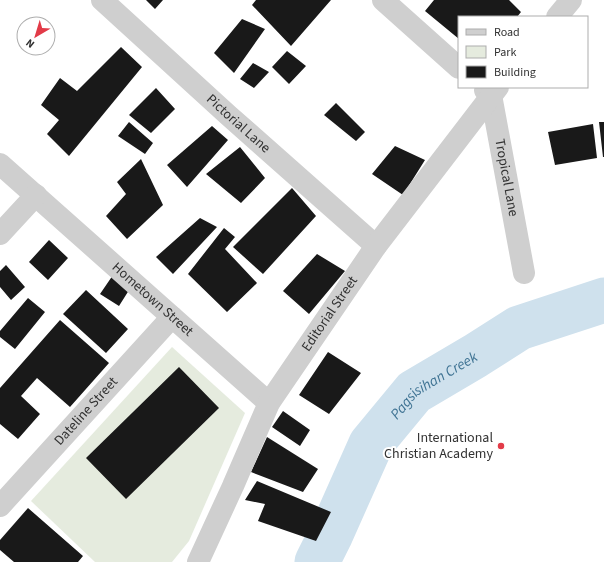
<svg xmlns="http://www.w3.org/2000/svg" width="604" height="562" viewBox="0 0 604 562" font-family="'Source Sans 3',sans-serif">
  <rect width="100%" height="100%" fill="#fff"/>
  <!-- green -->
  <path fill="#e5ebde" d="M172,347l73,66 -56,128 -17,21h-77l-64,-61z"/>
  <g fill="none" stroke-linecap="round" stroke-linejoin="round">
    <!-- river -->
    <path stroke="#cfe1ed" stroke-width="45" id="s1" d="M317,562l13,-26 41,-92 43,-52 61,-36 44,-28 85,-28"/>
  </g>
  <!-- building -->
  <path fill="#191919" d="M146,0h17l-8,9z
    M256,0h75l-40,46 -39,-41z
    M434,0h75l12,12 -4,5h-58v22l-34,-28z
    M242,19l23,10 -31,44 -20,-20z
    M121,47l21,20 -73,89 -22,-22 12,-14 -18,-15 19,-27 17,13z
    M287,51l19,15 -17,18 -17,-17z
    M253,63l16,9 -15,16 -14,-9z
    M156,88l19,21 -24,24 -22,-18z
    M336,103l29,29 -9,9 -32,-26z
    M129,122l24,21 -8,11 -27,-18z
    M599,122h5v35h-1z
    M593,124l4,34 -42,7 -7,-33z
    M212,126l16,14 -41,47 -20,-22z
    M395,146l30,14 -22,35 -31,-21z
    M240,147l25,31 -24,25 -35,-29z
    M141,159l22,46 -36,34 -21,-23 20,-22 -9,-12z
    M292,188l24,28 -53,58 -30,-27z
    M200,218l17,9 -44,47 -17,-17z
    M224,228l11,9 -10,12 32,34 -30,29 -39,-38z
    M49,240l19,18 -20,22 -19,-18z
    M317,254l28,17 -36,43 -26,-23z
    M6,265l19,22 -14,13 -11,-13v-16z
    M113,275l18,12 -12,19 -19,-12z
    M86,290l42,39 -22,24 -43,-39z
    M28,298l17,14 -30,37 -15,-12v-6z
    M60,320l49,43 -39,44 -33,-29 -16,18 19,18 -22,25 -18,-15v-36z
    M328,352l33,21 -32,41 -30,-19z
    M179,367l40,41 -93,91 -40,-41z
    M283,411l27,19 -10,16 -28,-19z
    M267,437l51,32 -15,23 -52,-20z
    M257,481l74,31 -15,29 -58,-20 7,-17 -20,-4z
    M28,508l55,48 -5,6h-64l-14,-12v-10z"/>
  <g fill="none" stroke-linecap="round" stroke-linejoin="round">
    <!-- street -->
    <g stroke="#cfcfcf" stroke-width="22">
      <path id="s2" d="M102,0l126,115 148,131"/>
      <path d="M383,0l76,68"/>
      <path d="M557,17l14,-17"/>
      <path id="s3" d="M485,90l6,5 33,178"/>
      <path id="s4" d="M0,164l269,239"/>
      <path d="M0,234l36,-39"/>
      <path id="s5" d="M0,506l172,-189"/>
      <path id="s6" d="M198,562l35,-76 36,-83 107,-157 122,-159"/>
    </g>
  </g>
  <!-- markers -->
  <circle fill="#e23b48" stroke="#fff" stroke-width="1.5" cx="501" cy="446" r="4"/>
  <g text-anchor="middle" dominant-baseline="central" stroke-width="4" stroke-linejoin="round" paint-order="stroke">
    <!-- street labels -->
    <g font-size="14" fill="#323232" stroke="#fff">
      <text stroke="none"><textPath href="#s2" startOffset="184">Pictorial Lane</textPath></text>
      <text stroke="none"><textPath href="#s3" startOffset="92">Tropical Lane</textPath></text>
      <text stroke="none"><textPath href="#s4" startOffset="204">Hometown Street</textPath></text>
      <text stroke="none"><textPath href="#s6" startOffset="282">Editorial Street</textPath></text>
      <text stroke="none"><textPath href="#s5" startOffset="128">Dateline Street</textPath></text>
    </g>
    <!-- poi labels -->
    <g font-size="14" fill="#323232" stroke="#fff" text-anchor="end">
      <text x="493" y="438">International<tspan x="493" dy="16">Christian Academy</tspan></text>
    </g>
    <!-- water labels -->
    <g font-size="15" font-style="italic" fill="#407494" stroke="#fff">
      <text stroke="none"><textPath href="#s1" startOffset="217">Pagsisihan Creek</textPath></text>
    </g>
  </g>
  <!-- legend -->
  <rect x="458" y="16" width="130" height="72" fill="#ffffff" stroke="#adadad"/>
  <rect x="466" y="29" width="20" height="6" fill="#cfcfcf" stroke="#adadad"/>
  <text x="494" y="36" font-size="12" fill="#323232">Road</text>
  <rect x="466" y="46" width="20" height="12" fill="#e5ebde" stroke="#adadad"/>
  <text x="494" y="56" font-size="12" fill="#323232">Park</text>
  <rect x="466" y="66" width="20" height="12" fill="#191919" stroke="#adadad"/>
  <text x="494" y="76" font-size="12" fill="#323232">Building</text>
  <!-- north arrow -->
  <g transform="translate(36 36) rotate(218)"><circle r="19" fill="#ffffff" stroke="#adadad"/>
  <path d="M0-3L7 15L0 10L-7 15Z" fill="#e23b48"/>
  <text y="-6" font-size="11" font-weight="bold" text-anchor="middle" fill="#323232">N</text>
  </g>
</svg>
